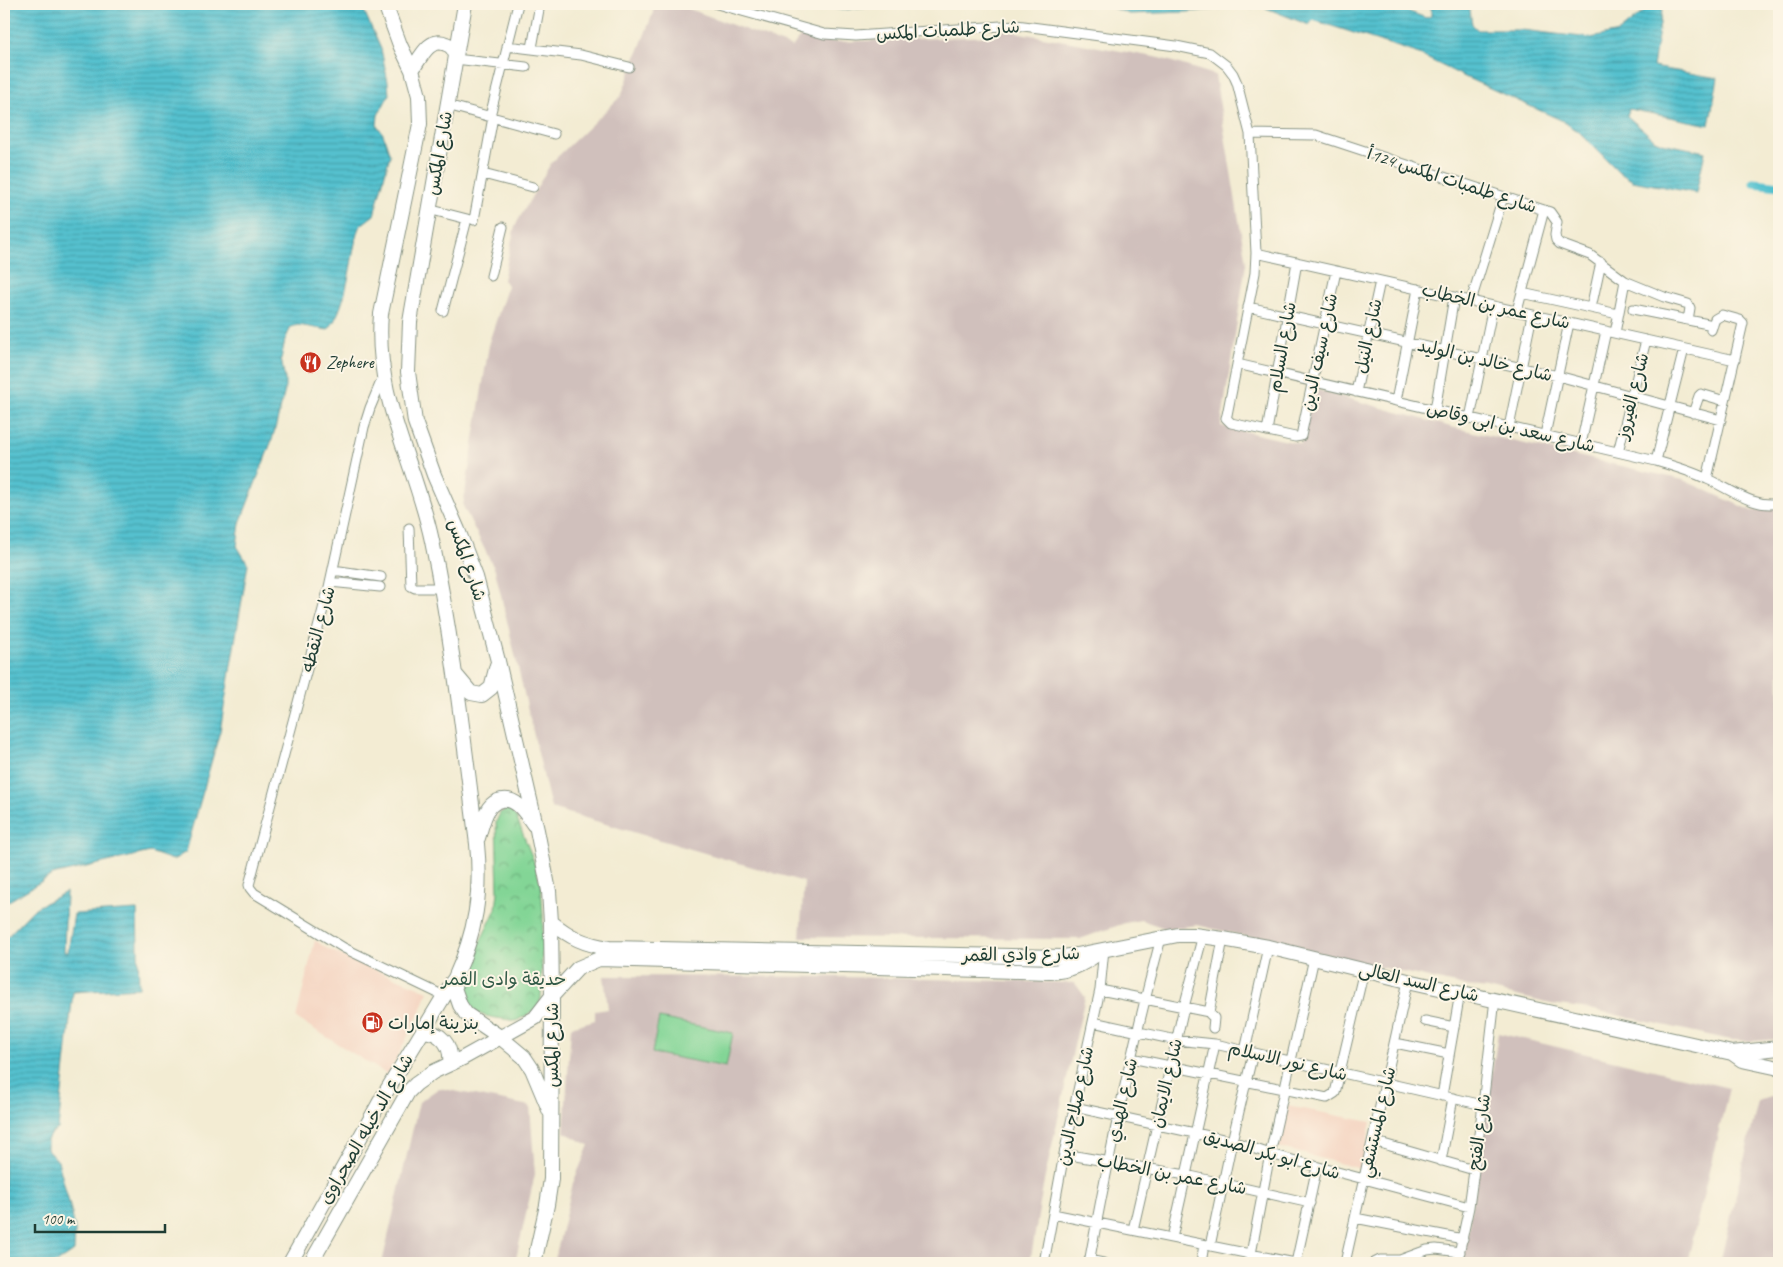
<svg xmlns="http://www.w3.org/2000/svg" width="1783" height="1267" viewBox="0 0 1783 1267" font-family="Caveat,'Playpen Sans Arabic',sans-serif">
  <defs>
    <pattern id="park-crowns" width="20" height="18" patternUnits="userSpaceOnUse" patternTransform="scale(1.25)"><rect width="20" height="18" fill="#83d596"/><path d="M2 6a3 3 0 1 1 6 0M12 15a3 3 0 1 1 6 0" fill="none" stroke="#6bae7b"/></pattern>
    <pattern id="water-rules" width="6" height="5" patternUnits="userSpaceOnUse" patternTransform="scale(1.25)"><rect width="6" height="5" fill="#55c1cf"/><path d="M0 2.5h6" fill="none" stroke="#469ea9"/></pattern>
  </defs>
  <rect width="100%" height="100%" fill="#fcf5e5"/>
  <filter id="ink" filterUnits="userSpaceOnUse"><feTurbulence type="fractalNoise" baseFrequency=".02" numOctaves="2"/><feDisplacementMap in="SourceGraphic" scale="10" xChannelSelector="R" yChannelSelector="G"/><feConvolveMatrix kernelMatrix="1 2 1 2 8 2 1 2 1" color-interpolation-filters="sRGB"/></filter>
  <filter id="wash" filterUnits="userSpaceOnUse"><feTurbulence type="fractalNoise" baseFrequency=".0096" numOctaves="4" result="noise"/><feDisplacementMap in="SourceGraphic" scale="20" xChannelSelector="R" yChannelSelector="G"/><feGaussianBlur stdDeviation="1.12" result="paint"/><feColorMatrix in="noise" values="0 0 0 0 0 0 0 0 0 0 0 0 0 0 0 0 0 1.4 0 .05"/><feComposite in="paint" operator="in"/></filter>
  <g filter="url(#wash)">
    <rect width="100%" height="100%" fill="#f3ecd3"/>
    <!-- built -->
    <path fill="#f4d3c0" d="M315,940l11,8 25,12 77,31 -5,15 -35,69 -92,-57z
      M1287,1106l84,16 -10,47 -83,-22z"/>
    <!-- industrial -->
    <path fill="#d0c0bc" d="M653,4h23l116,43 11,-14 30,9 163,-6 2,-7 162,29 55,17 31,188 -25,163 80,18 13,-55 137,38 232,53 69,31 27,-4v532l-25,2 -23,-1 -141,-31 -39,-5 -63,-15 -24,-3 -267,-61 -29,4 -27,-9 -16,3 -45,16 -280,-2 4,-55 -253,-74 -56,-238 -32,-64 27,-167 18,-54 -5,-5 12,-54 36,-63 70,-67 32,-83z
      M604,976l243,1 228,6 10,14 -42,189 -13,77h-476l19,-80 16,-38 -25,-13 7,-105 24,-7v-9l13,-2z
      M1498,1033l231,55 -42,175h-227l7,-25z
      M439,1088l91,18 5,68 -20,89h-133l37,-161z
      M1779,1094v169h-59l38,-162z"/>
    <!-- park -->
    <path fill="url(#park-crowns)" stroke="#518965" d="M507,809l4,1 6,9 16,40 8,25 2,32 -2,83 -4,10 -21,12c-35,-6 -56,-3 -52,-46l32,-66 2,-17 -2,-70 4,-9z"/>
    <!-- garden -->
    <path fill="#83d596" stroke="#518965" d="M659,1018l74,15 -7,34 -74,-14z"/>
    <!-- water -->
    <path fill="url(#water-rules)" stroke="#3a7f82" d="M4,4h357l20,45 7,33 1,13 -11,20 -1,10 6,9 7,21 -16,60 -13,10 -3,5c-8,30 -10,76 -30,100l-30,-5 -7,2 -6,13 -4,19 4,20v11l-5,20 -8,30 -32,83 -3,23 11,18 -28,167 -34,121 -13,8 -23,-8 -98,23 -48,29z
      M808,4h75l-40,6z
      M1102,4h120l-1,5 -35,3 -57,2z
      M1234,4h155l37,14 5,-2v-12h38l3,20 6,6h44l68,8 11,-2 18,-4 34,-28 10,1 -10,62 65,11 -9,47 -80,-16 -2,7 28,24 7,3 43,9 -9,41 -63,-12 -13,-8 -42,-42 -17,-11 -96,-43 -51,-25 -101,-32 -4,5 -48,-19 -9,2z
      M66,892l-2,60h4l6,-38 63,-4 2,78 -66,4 -15,137 -7,4 -4,7v9l11,12 14,53 3,17 -1,20 -17,12h-53v-323l31,-32z"/>
    <g fill="none" stroke-linecap="round" stroke-linejoin="round">
      <!-- canal -->
      <path stroke="#55c1cf" stroke-width="9" d="M1754,183l25,3"/>
    </g>
  </g>
  <g filter="url(#ink)">
    <g fill="none" stroke-linecap="round" stroke-linejoin="round">
      <defs>
        <path id="street" d="M717,4l107,30 32,2 160,-11 160,21 34,7 17,13 6,8 4,9 13,51 6,119 -1,20 -28,142 -1,3 5,5 64,14 6,-1 35,-165
          M507,46l74,9 48,12
          M532,48l8,-44
          M455,59l71,8
          M447,105l107,29
          M490,116l28,-112
          M1250,134l66,1 234,77 7,10 -2,13 1,5 4,4 30,11 35,26 39,16 24,7 2,4 -2,12
          M483,174l50,13
          M428,209l39,10 -24,92
          M474,220l19,-103
          M1256,253l479,107
          M491,276l12,-49
          M1522,293l96,21
          M1471,301l32,-104
          M1248,307l310,69 163,44
          M1591,308l10,-46
          M1633,309l80,16
          M1517,311l27,-101
          M1615,333l10,-52
          M1237,364l419,97c17,5 35,10 51,18 22,9 47,30 72,24
          M383,377l-13,31 -6,19 -35,160 -80,298 1,3 4,5 90,55 100,48
          M1356,392l24,-111
          M1396,401l22,-112
          M1435,410l19,-113
          M1693,413l6,-17 2,-2 24,7
          M1470,418l23,-112
          M1509,427l23,-112
          M1267,431l30,-169
          M1545,435l24,-112
          M1581,444l25,-113
          M1618,452l28,-112
          M1656,461l28,-112
          M1707,479l36,-156 -3,-3 -18,-5 -7,4 -4,11
          M409,528l2,58 4,2h25
          M333,570l48,7
          M330,582l50,5
          M1100,990l109,22
          M1425,1021l29,6
          M1093,1022l83,18 39,4 268,61
          M1213,1028l1,-10 -5,-5 14,-74
          M1395,1043l54,11
          M1245,1051l23,-104
          M1131,1058l196,40 8,-5 29,-123
          M1442,1096l18,-103
          M1074,1107l158,34 38,13 199,53
          M1373,1141l101,29
          M1064,1154l122,21 124,28
          M1441,1161l12,-63
          M1053,1214l242,49
          M1355,1218l108,21
          M1133,1230l51,-223 19,-72
          M1172,1238l43,-194
          M1210,1246l22,-105 21,-88
          M1251,1254l19,-100 44,-196
          M1089,1260l14,3
          M1044,1263l20,-109 36,-164 4,-41
          M1089,1263c20,-109 43,-217 72,-325
          M1201,1263l3,-18
          M1296,1263l21,-96
          M1345,1263l63,-282
          M1374,1263l6,-3h20l27,-10 9,-1 24,3
          M1457,1263l12,-56 14,-102 12,-106"/>
        <path id="primary" d="M465,4l-55,318 -2,50 7,50 19,53 24,55 18,47 22,84 39,169 12,61 2,31 1,74 -1,183 -4,26 -13,58
          M412,70c8,-11 17,-34 34,-26 6,2 8,6 10,12
          M455,674l16,19 11,2 9,-7 6,-23
          M478,838c3,-10 5,-21 11,-30 3,-4 7,-7 13,-8 15,-3 24,14 32,25
          M551,922c20,16 33,22 58,26l454,9 14,-2 101,-20h16l29,4 45,8 140,34 324,72 10,7 37,8
          M452,982l8,23 6,9 34,23 24,20 8,12 18,43
          M423,1031c18,1 29,14 27,32
          M1732,1053l47,-5
          M290,1263l91,-163 74,-122c21,-46 27,-85 22,-134 -13,-101 -24,-203 -45,-303 -17,-81 -58,-142 -51,-227l39,-190 -1,-28 -7,-26 -12,-25 -15,-41
          M311,1263l97,-171 8,-8 17,-12 30,-14 72,-40 17,-22 26,-28 21,-9 451,13c19,-1 32,-7 47,-18"/>
      </defs>
      <!-- street casing -->
      <use href="#street" stroke="#899484" stroke-width="11"/>
      <!-- primary casing -->
      <use href="#primary" stroke="#899484" stroke-width="16"/>
      <!-- street -->
      <use href="#street" stroke="#fff" stroke-width="9"/>
      <!-- primary -->
      <use href="#primary" stroke="#fff" stroke-width="14"/>
    </g>
  </g>
  <!-- icons -->
  <defs>
    <symbol id="restaurant-disc" viewBox="-11 -11 22 22"><circle r="9.5" fill="#c8321e" stroke="#fcf5e5"/><path d="M-5-6h1v4h1v-4h1v4h1v-4h1v5L-1.5 .5V6h-2V.5L-5-1ZM5-6V6H3V1.5H1.5Q1.5-4 5-6Z" fill="#fff"/></symbol>
    <symbol id="fuel-disc" viewBox="-11 -11 22 22"><circle r="9.5" fill="#c8321e" stroke="#fcf5e5"/><path d="M-5.5-6h7V0h2V4h1.3V-2.5L3-4.5l.8-.8L6-3V5H2.5V1h-1V6h-7ZM-4.2-4.7v3.2H.2V-4.7Z" fill="#fff"/></symbol>
  </defs>
  <g fill-rule="evenodd">
    <use href="#restaurant-disc" x="298" y="350" width="25" height="25"/>
    <use href="#fuel-disc" x="360" y="1010" width="25" height="25"/>
  </g>
  <g text-anchor="middle" dominant-baseline="central" stroke-width="4" stroke-linejoin="round" paint-order="stroke">
    <!-- street labels -->
    <g font-size="18" fill="#1f3d34" stroke="#fcf5e5">
      <text transform="translate(948 30) rotate(-3)">شارع طلمبات المكس</text>
      <text transform="translate(439 153) rotate(-80)">شارع المكس</text>
      <text transform="translate(1452 180) rotate(18)">شارع طلمبات المكس 124أ</text>
      <text transform="translate(1496 306) rotate(13)">شارع عمر بن الخطاب</text>
      <text transform="translate(1368 336) rotate(-78)">شارع النيل</text>
      <text transform="translate(1282 347) rotate(-80)">شارع السلام</text>
      <text transform="translate(1319 352) rotate(-78)">شارع سيف الدين</text>
      <text transform="translate(1485 360) rotate(13)">شارع خالد بن الوليد</text>
      <text transform="translate(1632 396) rotate(-76)">شارع الفيروز</text>
      <text transform="translate(1511 427) rotate(13)">شارع سعد بن ابى وقاص</text>
      <text transform="translate(467 560) rotate(71)">شارع المكس</text>
      <text transform="translate(318 629) rotate(-75)">شارع النقطه</text>
      <text transform="translate(1021 954) rotate(-1)">شارع وادي القمر</text>
      <text transform="translate(1419 982) rotate(13)">شارع السد العالى</text>
      <text transform="translate(552 1045) rotate(-90)">شارع المكس</text>
      <text transform="translate(1288 1061) rotate(13)">شارع نور الاسلام</text>
      <text transform="translate(1166 1083) rotate(-77)">شارع الايمان</text>
      <text transform="translate(1122 1100) rotate(-77)">شارع الهدي</text>
      <text transform="translate(1075 1106) rotate(-78)">شارع صلاح الدين</text>
      <text transform="translate(1377 1122) rotate(-77)">شارع المستشفي</text>
      <text transform="translate(366 1129) rotate(-60)">شارع الدخيله الصحراوى</text>
      <text transform="translate(1479 1132) rotate(-82)">شارع الفتح</text>
      <text transform="translate(1272 1154) rotate(16)">شارع ابو بكر الصديق</text>
      <text transform="translate(1172 1174) rotate(11)">شارع عمر بن الخطاب</text>
    </g>
    <!-- poi labels -->
    <g font-size="18" fill="#1f3d34" stroke="#fcf5e5" text-anchor="start">
      <text x="326" y="362">Zephere</text>
      <text x="388" y="1023">بنزينة إمارات</text>
    </g>
    <!-- park labels -->
    <g font-size="18" fill="#335b48" stroke="#fcf5e5">
      <text x="504" y="979">حديقة وادى القمر</text>
    </g>
  </g>
  <!-- margin -->
  <rect width="1783" height="1267" fill="none" stroke="#fcf5e5" stroke-width="20"/>
  <!-- scale -->
  <path d="M35 1224v8h130v-8" fill="none" stroke="#1f3d34" stroke-width="2.5"/>
  <text x="42" y="1224" font-size="15" fill="#1f3d34" stroke="#fcf5e5" stroke-width="4" paint-order="stroke">100 m</text>
</svg>
